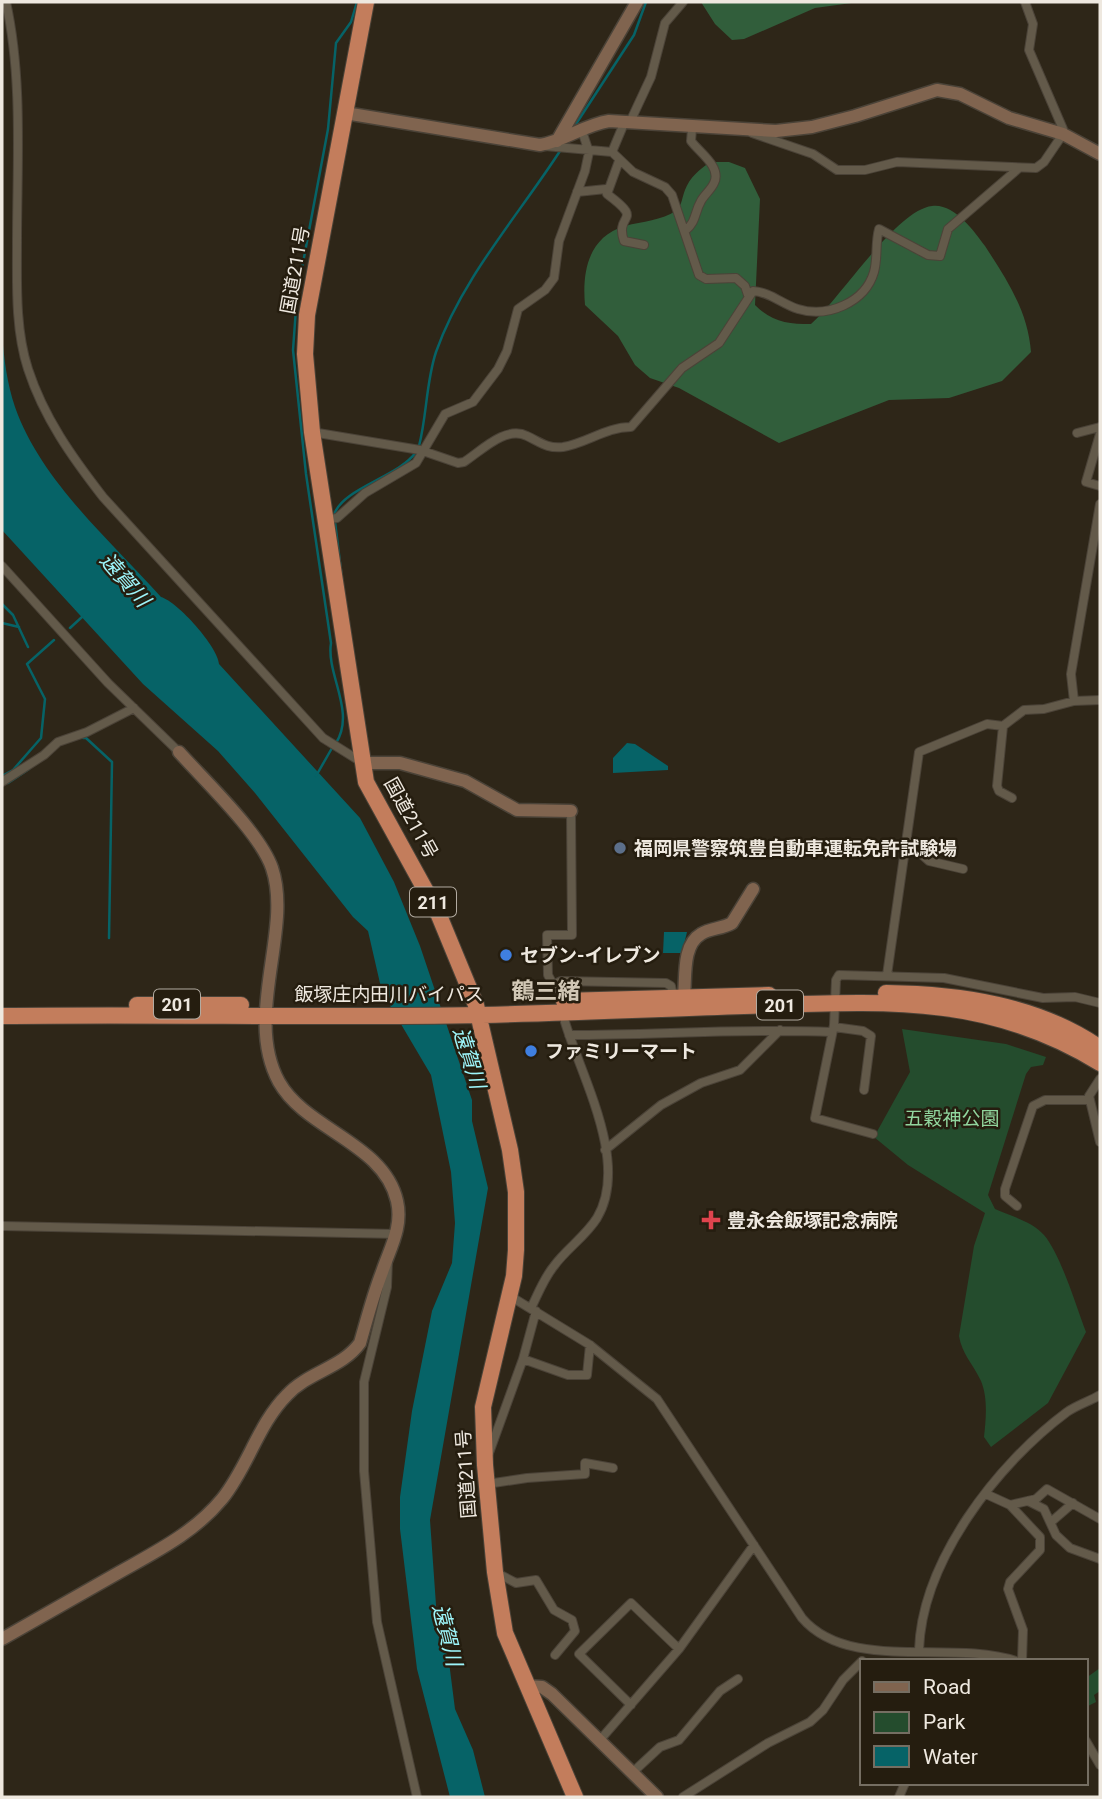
<svg xmlns="http://www.w3.org/2000/svg" width="1102" height="1799" viewBox="0 0 1102 1799" font-family="Roboto,'Noto Sans JP',sans-serif">
  <rect width="100%" height="100%" fill="#2e2618"/>
  <!-- green -->
  <path fill="#244c2d" d="M902,1029l104,15 40,13 -3,8 -12,2 -5,7 -38,121 7,14c15,7 37,12 49,26 17,20 32,71 42,97l-38,71 -57,44 -7,-10c2,-18 4,-39 -3,-56 -8,-17 -19,-27 -22,-45l15,-90 11,-33 -77,-48 -34,-28 36,-65z
    M1100,1668v23l-6,4 2,7 -10,5v-29z"/>
  <!-- forest -->
  <path fill="#315e3b" d="M701,2h158l-44,6 -71,31 -12,1 -17,-16z
    M710,162h19l16,6 15,31 -5,106c17,17 33,19 56,19 30,-26 85,-114 121,-118 22,-3 42,25 53,40 22,34 43,65 46,106l-29,29 -53,17 -60,2 -110,43 -100,-55 -29,-10 -15,-13 -17,-29 -33,-31c-3,-33 3,-68 40,-79 18,-5 36,-5 52,-16 5,-5 5,-13 8,-20 5,-13 14,-20 25,-28z"/>
  <!-- water -->
  <path fill="#066367" d="M2,334c2,25 5,49 13,73 26,74 95,133 146,190 17,5 57,50 58,67l141,154 34,64 26,64 52,154v21l16,67 -58,332 7,99 12,43 6,47 18,41 12,47h-35l-33,-128 -17,-140v-32l12,-86 20,-100 20,-48 3,-40 -4,-51 -20,-97 -49,-83 -14,-61 -15,-14 -98,-124 -37,-42 -75,-67 -141,-154z
    M627,743l8,1 33,22v4l-55,3v-15z
    M664,932h23l-5,21h-19z"/>
  <g fill="none" stroke-linecap="round" stroke-linejoin="round">
    <!-- stream -->
    <path stroke="#066367" stroke-width="2.5" d="M574,127l60,-92 12,-33
      M419,446c8,-31 7,-64 17,-94 26,-74 82,-136 124,-201
      M334,515c8,-27 65,-38 82,-63
      M335,522l11,89
      M2,604l11,11 15,32
      M2,623l17,4
      M70,628l12,-11
      M83,738h3l26,24 -3,176
      M336,743c20,-32 -10,-68 -5,-100l-25,-169 -13,-124 4,-55 31,-166 8,-86 15,-21 6,-20
      M2,776l11,-6 28,-32 4,-39 -18,-35 27,-24
      M316,776l16,-28
      M8,783l21,-14"/>
    <defs>
      <path id="street" d="M6,2c17,77 11,161 11,240 0,41 -2,87 11,127 16,49 44,88 75,128l220,241 40,25
        M630,122l21,-45 14,-54 18,-21
        M752,133l61,21 24,16h28l32,-8 139,6 8,-6 19,-28v-5l-34,-79 4,-26 -8,-22
        M545,146l67,6 21,20 32,15 7,8 27,80 7,4 30,-1 9,8 3,9
        M612,152l13,-31
        M619,161l-12,33c39,29 7,18 17,47l20,4
        M577,192l29,-3
        M685,231c12,-10 9,-18 16,-30 3,-6 10,-11 13,-18 8,-16 -15,-31 -23,-42l1,-12
        M312,432l108,18 38,13 6,-1c17,-11 42,-37 63,-26 13,6 20,13 36,11 24,-4 43,-20 68,-20l51,-59 37,-25 34,-52c17,1 29,13 45,18 29,9 67,-6 76,-37 4,-14 1,-29 5,-43l49,26 12,1 8,-27 71,-61
        M1077,433l23,-6
        M1100,434l-14,48 14,4
        M324,520l13,-2 28,-25 51,-30 29,-49 28,-12 25,-33 9,-18 11,-42 27,-19 9,-12 5,-37 26,-70 4,-19 -8,-24
        M2,566l106,117 71,69
        M1074,701l-3,-27 29,-170
        M1003,726l-6,60 2,5 13,7
        M2,782l42,-27 14,-13 29,-10 47,-24
        M905,849l15,4 9,8 34,8
        M887,975l32,-223 68,-28 16,2 21,-16 20,-1 30,-8 26,-1
        M555,984l6,-3 105,2 5,3 2,10
        M555,988l-7,-13 -1,-40h25l-1,-124
        M834,1027l29,4 8,5 -7,54
        M569,1035c87,0 174,-7 262,-3
        M1100,1079l-11,17 11,46
        M873,1134l-58,-16 19,-93 2,-45 3,-5 105,3 99,20 32,-1 25,6
        M605,1150l56,-45 40,-22 39,-13 40,-40
        M1017,1206l-12,-10v-7l28,-83 12,-6h45
        M2,1226l395,8
        M388,1259l-1,28 -23,95v89l13,151 40,175
        M510,1296l80,49 67,54 145,219c47,55 149,21 214,43
        M531,1308c7,-14 13,-30 23,-42 12,-17 31,-29 43,-48 33,-55 -16,-142 -32,-196
        M523,1359l13,-48
        M489,1453l34,-94 45,16h19l3,-30
        M487,1484l40,-6 58,-4v-11l28,5
        M986,1494l24,11 30,32v13l-30,32 -2,7 15,41 -1,31
        M1028,1501l16,8 12,26 14,13 30,11
        M1010,1505l26,-6 11,-10 53,30
        M1051,1522l22,-19
        M495,1572l21,11 20,-3 18,30 18,10 3,11 -20,24
        M919,1650c3,-89 78,-186 148,-238 10,-7 23,-11 33,-17
        M631,1705l-52,-51 52,-51 48,46
        M600,1740l79,-91 75,-104
        M1086,1741l14,24
        M633,1772l27,-25 19,-7 41,-49 18,-12
        M683,1797l85,-54 42,-21 13,-12 20,-30 19,-19
        M899,1797l6,-14"/>
      <path id="secondary" d="M345,113l195,32c24,-4 44,-20 69,-24l167,10 36,-4 43,-11 82,-26 23,4 49,24 54,16 37,20
        M557,141l80,-139
        M363,763h37l65,18 52,29 54,1
        M684,996c2,-19 -2,-51 17,-62 9,-6 21,-5 31,-11l21,-34
        M2,1639c39,-22 77,-44 116,-66 37,-21 76,-40 104,-74 26,-32 36,-75 65,-104 21,-23 55,-27 73,-52 7,-24 13,-48 22,-71 8,-24 21,-45 15,-71 -13,-58 -91,-71 -118,-119 -36,-66 14,-152 -7,-214 -12,-35 -67,-87 -93,-116
        M527,1686l15,1 10,7 105,103"/>
      <path id="highway" d="M366,2l-59,313 -2,39 7,78 54,350 72,131 38,92 34,145 6,42v58l-2,26 -31,131 2,58 10,107 10,61 70,164
        M886,993c74,1 152,12 214,55
        M564,1001l205,-6
        M137,1005h104
        M2,1016c160,-2 320,2 480,-1 87,-2 174,-6 262,-9 131,-4 239,-15 356,57"/>
    </defs>
    <!-- street casing -->
    <use href="#street" stroke="#4b4338" stroke-width="10"/>
    <!-- secondary casing -->
    <use href="#secondary" stroke="#4b4338" stroke-width="15"/>
    <!-- highway casing -->
    <use href="#highway" stroke="#4b4338" stroke-width="18"/>
    <!-- street -->
    <use href="#street" stroke="#635a4a" stroke-width="8"/>
    <!-- secondary -->
    <use href="#secondary" stroke="#80644f" stroke-width="12"/>
    <!-- highway -->
    <use href="#highway" stroke="#c37d5c" stroke-width="16"/>
  </g>
  <!-- markers -->
  <circle fill="#5c6f8a" stroke="#251d0f" stroke-width="2.5" cx="620" cy="848" r="7"/>
  <g fill="#3f7fe0" stroke="#251d0f" stroke-width="2.5">
    <circle cx="506" cy="955" r="7"/>
    <circle cx="531" cy="1051" r="7"/>
  </g>
  <path fill="#e0444e" stroke="#251d0f" stroke-width="2.5" d="M707.5 1209.5h7v7h7v7h-7v7h-7v-7h-7v-7h7z"/>
  <g text-anchor="middle" dominant-baseline="central" stroke-width="5" stroke-linejoin="round" paint-order="stroke">
    <!-- shield labels -->
    <g fill="#251d0f" stroke="#b2aba1" stroke-width="2">
      <rect x="410" y="887.5" width="46" height="29" rx="5"/>
      <rect x="154" y="989.5" width="46" height="29" rx="5"/>
      <rect x="757" y="990.5" width="46" height="29" rx="5"/>
    </g>
    <g font-size="18" font-weight="bold" fill="#eee8df">
      <text x="433" y="902">211</text>
      <text x="177" y="1004">201</text>
      <text x="780" y="1005">201</text>
    </g>
    <!-- street labels -->
    <g font-size="19" fill="#eee8df" stroke="#251d0f">
      <text transform="translate(295 270) rotate(-80)">国道211号</text>
      <text transform="translate(411 818) rotate(61)">国道211号</text>
      <text x="389" y="994">飯塚庄内田川バイパス</text>
      <text transform="translate(466 1474) rotate(-94)">国道211号</text>
    </g>
    <!-- poi labels -->
    <g font-size="19" font-weight="bold" fill="#eee8df" stroke="#251d0f" text-anchor="start">
      <text x="634" y="848">福岡県警察筑豊自動車運転免許試験場</text>
      <text x="520" y="955">セブン-イレブン</text>
      <text x="545" y="1051">ファミリーマート</text>
      <text x="727" y="1220">豊永会飯塚記念病院</text>
    </g>
    <!-- park labels -->
    <g font-size="19" fill="#91d69e" stroke="#251d0f">
      <text x="952" y="1118">五穀神公園</text>
    </g>
    <!-- water labels -->
    <g font-size="21" font-style="italic" fill="#9df5fa" stroke="#251d0f">
      <text transform="translate(125 580) rotate(49)">遠賀川</text>
      <text transform="translate(469 1058) rotate(73)">遠賀川</text>
      <text transform="translate(447 1635) rotate(76)">遠賀川</text>
    </g>
    <!-- quarter labels -->
    <g font-size="23" font-weight="bold" fill="#d1c7b5" stroke="#251d0f">
      <text x="546" y="991">鶴三緒</text>
    </g>
  </g>
  <!-- border -->
  <rect width="1102" height="1799" fill="none" stroke="#eee8df" stroke-width="7"/>
  <!-- legend -->
  <rect x="860" y="1659" width="228" height="126" fill="#251d0f" stroke="#756e62" stroke-width="2"/>
  <rect x="874" y="1682" width="35" height="10" fill="#80644f" stroke="#756e62" stroke-width="2"/>
  <text x="923" y="1694" font-size="21" fill="#eee8df">Road</text>
  <rect x="874" y="1712" width="35" height="21" fill="#244c2d" stroke="#756e62" stroke-width="2"/>
  <text x="923" y="1729" font-size="21" fill="#eee8df">Park</text>
  <rect x="874" y="1746" width="35" height="21" fill="#066367" stroke="#756e62" stroke-width="2"/>
  <text x="923" y="1764" font-size="21" fill="#eee8df">Water</text>
</svg>
